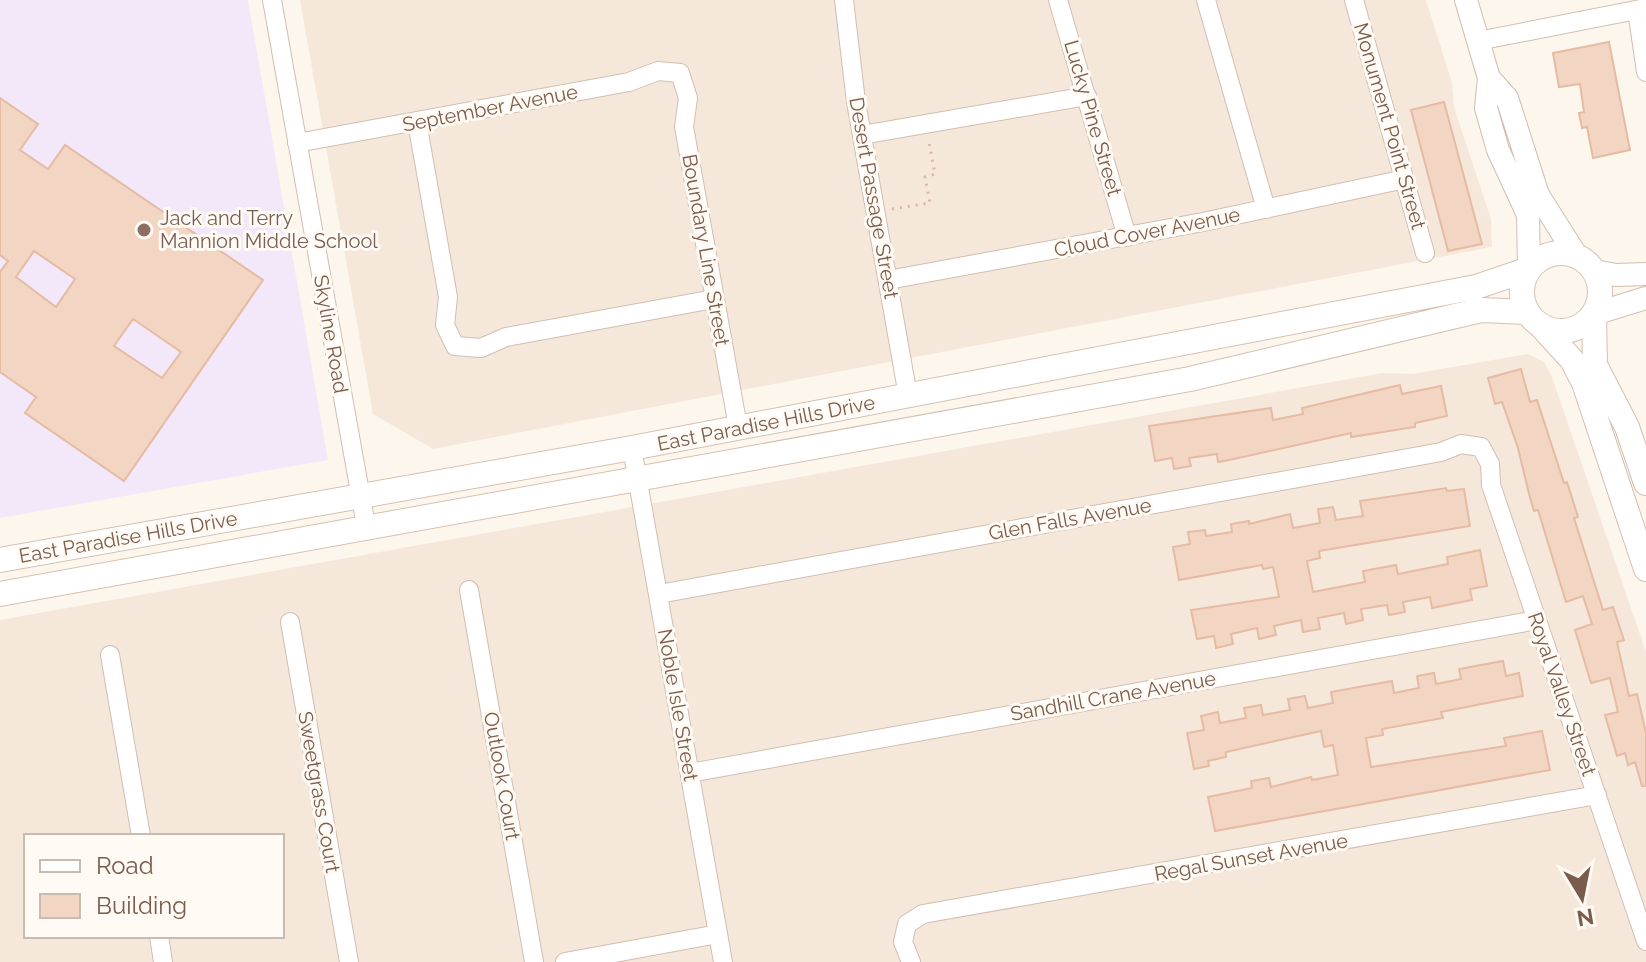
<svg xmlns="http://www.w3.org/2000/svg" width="1646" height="962" viewBox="0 0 1646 962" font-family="Raleway,sans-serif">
  <rect width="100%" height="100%" fill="#fdf6ec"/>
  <!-- residential -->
  <path fill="#f5e8da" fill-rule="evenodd" d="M300,0h1126l26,83 2,24 37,112 1,28 -1059,202 -60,-35z
    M1528,354l16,8 8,15 94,275v310h-1646v-342l1382,-247 30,1zM26,836h256v100h-256z"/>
  <!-- education -->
  <path fill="#f3e8fa" d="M0,0h248l80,460 -328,58z"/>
  <!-- building -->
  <path fill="#f3d5c3" stroke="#e6bba3" stroke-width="2" fill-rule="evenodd" d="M1609,42l21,108 -37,8 -6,-31 -5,1 -3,-15 5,-1 -4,-28 -21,3 -6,-34z
    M0,98l38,26 -18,26 28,19 17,-24 198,135 -139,201 -99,-68 11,-16 -36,-25v-100l8,-11 -8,-6zM34,251l41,28 -19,28 -40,-30zM133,319l48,33 -19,26 -48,-32z
    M1444,102l38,142 -34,7 -37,-141z
    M1521,369l9,33 7,-2 27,83 3,-1 11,35 -4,1 29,92 10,-3 11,33 -7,2 12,54 8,-2 9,39v53h-4l-7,-24 -7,3 -3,-12 -8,3 -12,-41 13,-3 -8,-34 -19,5 -16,-53 17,-6 -9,-28 -17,6 -28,-92 -4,1 -5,-17 -11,-46 -16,-46 -7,2 -7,-26z
    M1400,385l2,9 39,-8 6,30 -32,7v4l-64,10v-4l-117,26 -16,3 -1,-8 -28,4 2,8 -17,3 -2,-11 -17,3 -6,-35 122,-18 2,12 30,-6 -1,-6z
    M1446,488l1,3 17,-2 6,37 -151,25 1,7 -13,3 6,31 52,-10 -2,-11 33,-6 2,9 50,-10 -1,-7 33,-7 7,36 -17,3 2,11 -40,8 -2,-11 -27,5 2,10 -16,3 -2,-10 -26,4 2,11 -17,4 -2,-11 -26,5 2,11 -17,3 -2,-12 -27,6 2,9 -17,4 -2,-11 -26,6 2,10 -17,4 -2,-12 -17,3 -6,-29 88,-13 -6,-30 -10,2 -1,-4 -83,15 -6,-33 17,-3 -2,-12 17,-2 1,6 26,-4 -1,-8 18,-3v3l41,-10 3,14 27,-5 -2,-14 15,-2 3,13 27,-4 -3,-15z
    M1503,661l3,15 13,-3 4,23 -82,16 2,6 -61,11 1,6 -17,3 5,29 135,-21 -2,-8 38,-7 8,39 -335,61 -7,-34 44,-9 -1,-7 18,-3 2,9 40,-10 1,3 26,-5 -5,-30 -9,2 -3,-16 -95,21v5l-18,4 1,5 -15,3 -7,-36 17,-3 -3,-14 17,-4 2,11 26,-5 -2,-10 17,-3 2,10 27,-5 -2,-11 17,-3 3,12 25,-5 -2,-11 61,-11 2,12 25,-5 -2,-12 17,-3 2,11 25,-5 -2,-10z"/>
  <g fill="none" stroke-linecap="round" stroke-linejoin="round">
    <defs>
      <path id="minor" d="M272,0l94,526
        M844,0l12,102 52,294
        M1058,0l69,237
        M1206,0l60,209
        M1354,0l71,253
        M1637,10l9,62
        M1478,41l168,-33
        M417,122l31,175 -3,28 10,21 26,2 25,-11 208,-38
        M862,135l225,-39
        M297,143l332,-61 29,-11 22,2 8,25 -4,29 54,300
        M888,280l315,-58 202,-43
        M632,448l91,514
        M469,590l65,372
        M659,594l782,-142 20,-8 20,3 9,17 1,21 155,456
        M290,622l59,340
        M110,655l31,181
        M690,773l847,-153
        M159,936l4,26
        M565,962l153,-28
        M911,962l-8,-20 4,-18 16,-10 674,-119"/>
      <path id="tertiary" d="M1466,0l23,78 -3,30 12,42 30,65 1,54
        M1489,78l18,20 31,97 38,60
        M1595,271l21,4 30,-1
        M1594,314l52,-16"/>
      <path id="secondary" d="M1522 292a39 39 0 1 1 78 0a39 39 0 1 1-78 0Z
        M1594,314l1,51 32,62 19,56
        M1541,326l31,34 12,23 62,186
        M0,560l632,-112 844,-161 53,-18
        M0,594l1190,-215 291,-69 45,2"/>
    </defs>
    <!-- minor casing -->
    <use href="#minor" stroke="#d1beb0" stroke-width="20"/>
    <!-- tertiary casing -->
    <use href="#tertiary" stroke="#d1beb0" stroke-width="24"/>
    <!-- secondary casing -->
    <use href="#secondary" stroke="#d6c0b0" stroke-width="26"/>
    <!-- path -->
    <path stroke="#d9b8a5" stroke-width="3" stroke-dasharray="2 6" stroke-linecap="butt" d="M892,209l38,-6 -5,-26 10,-3 -6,-32"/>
    <!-- minor -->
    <use href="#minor" stroke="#fff" stroke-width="18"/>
    <!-- tertiary -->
    <use href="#tertiary" stroke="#fff" stroke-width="22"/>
    <!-- secondary -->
    <use href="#secondary" stroke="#fff" stroke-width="24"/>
  </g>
  <!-- markers -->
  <circle fill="#8d6e63" stroke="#fffaf3" stroke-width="3" cx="144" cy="230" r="8"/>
  <g text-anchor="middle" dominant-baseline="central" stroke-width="6" stroke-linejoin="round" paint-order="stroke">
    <!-- street labels -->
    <g font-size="20" fill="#7a5c4d" stroke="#fffaf3">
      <text transform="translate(490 108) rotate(-11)">September Avenue</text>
      <text transform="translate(1093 118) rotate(74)">Lucky Pine Street</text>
      <text transform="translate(1390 126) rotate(74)">Monument Point Street</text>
      <text transform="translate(874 198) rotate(80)">Desert Passage Street</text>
      <text transform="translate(1147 232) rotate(-11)">Cloud Cover Avenue</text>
      <text transform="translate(706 250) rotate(80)">Boundary Line Street</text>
      <text transform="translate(331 334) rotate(80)">Skyline Road</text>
      <text transform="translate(766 423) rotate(-11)">East Paradise Hills Drive</text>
      <text transform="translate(1070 519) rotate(-10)">Glen Falls Avenue</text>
      <text transform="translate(128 537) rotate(-10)">East Paradise Hills Drive</text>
      <text transform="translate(1562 694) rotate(71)">Royal Valley Street</text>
      <text transform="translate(1113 696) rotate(-10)">Sandhill Crane Avenue</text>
      <text transform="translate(678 705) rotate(80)">Noble Isle Street</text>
      <text transform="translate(502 776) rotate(80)">Outlook Court</text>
      <text transform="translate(319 792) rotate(80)">Sweetgrass Court</text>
      <text transform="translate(1251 857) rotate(-10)">Regal Sunset Avenue</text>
    </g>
    <!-- education labels -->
    <g font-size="20" fill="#785e54" stroke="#fffaf3" text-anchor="start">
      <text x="160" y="218">Jack and Terry<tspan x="160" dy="23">Mannion Middle School</tspan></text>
    </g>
  </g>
  <!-- legend -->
  <rect x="24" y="834" width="260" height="104" fill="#fffaf3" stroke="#cabbb1" stroke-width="2"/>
  <rect x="40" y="860" width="40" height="12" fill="#ffffff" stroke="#cabbb1" stroke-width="2"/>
  <text x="96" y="874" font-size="24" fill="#7a5c4d">Road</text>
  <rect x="40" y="894" width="40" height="24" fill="#f3d5c3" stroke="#cabbb1" stroke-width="2"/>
  <text x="96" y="914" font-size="24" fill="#7a5c4d">Building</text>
  <!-- north arrow -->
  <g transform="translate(1582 898) rotate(170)" stroke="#fffaf3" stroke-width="6" paint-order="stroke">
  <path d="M0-6L14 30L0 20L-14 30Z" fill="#7a5c4d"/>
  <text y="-12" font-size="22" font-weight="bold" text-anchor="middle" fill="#7a5c4d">N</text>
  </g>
</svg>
